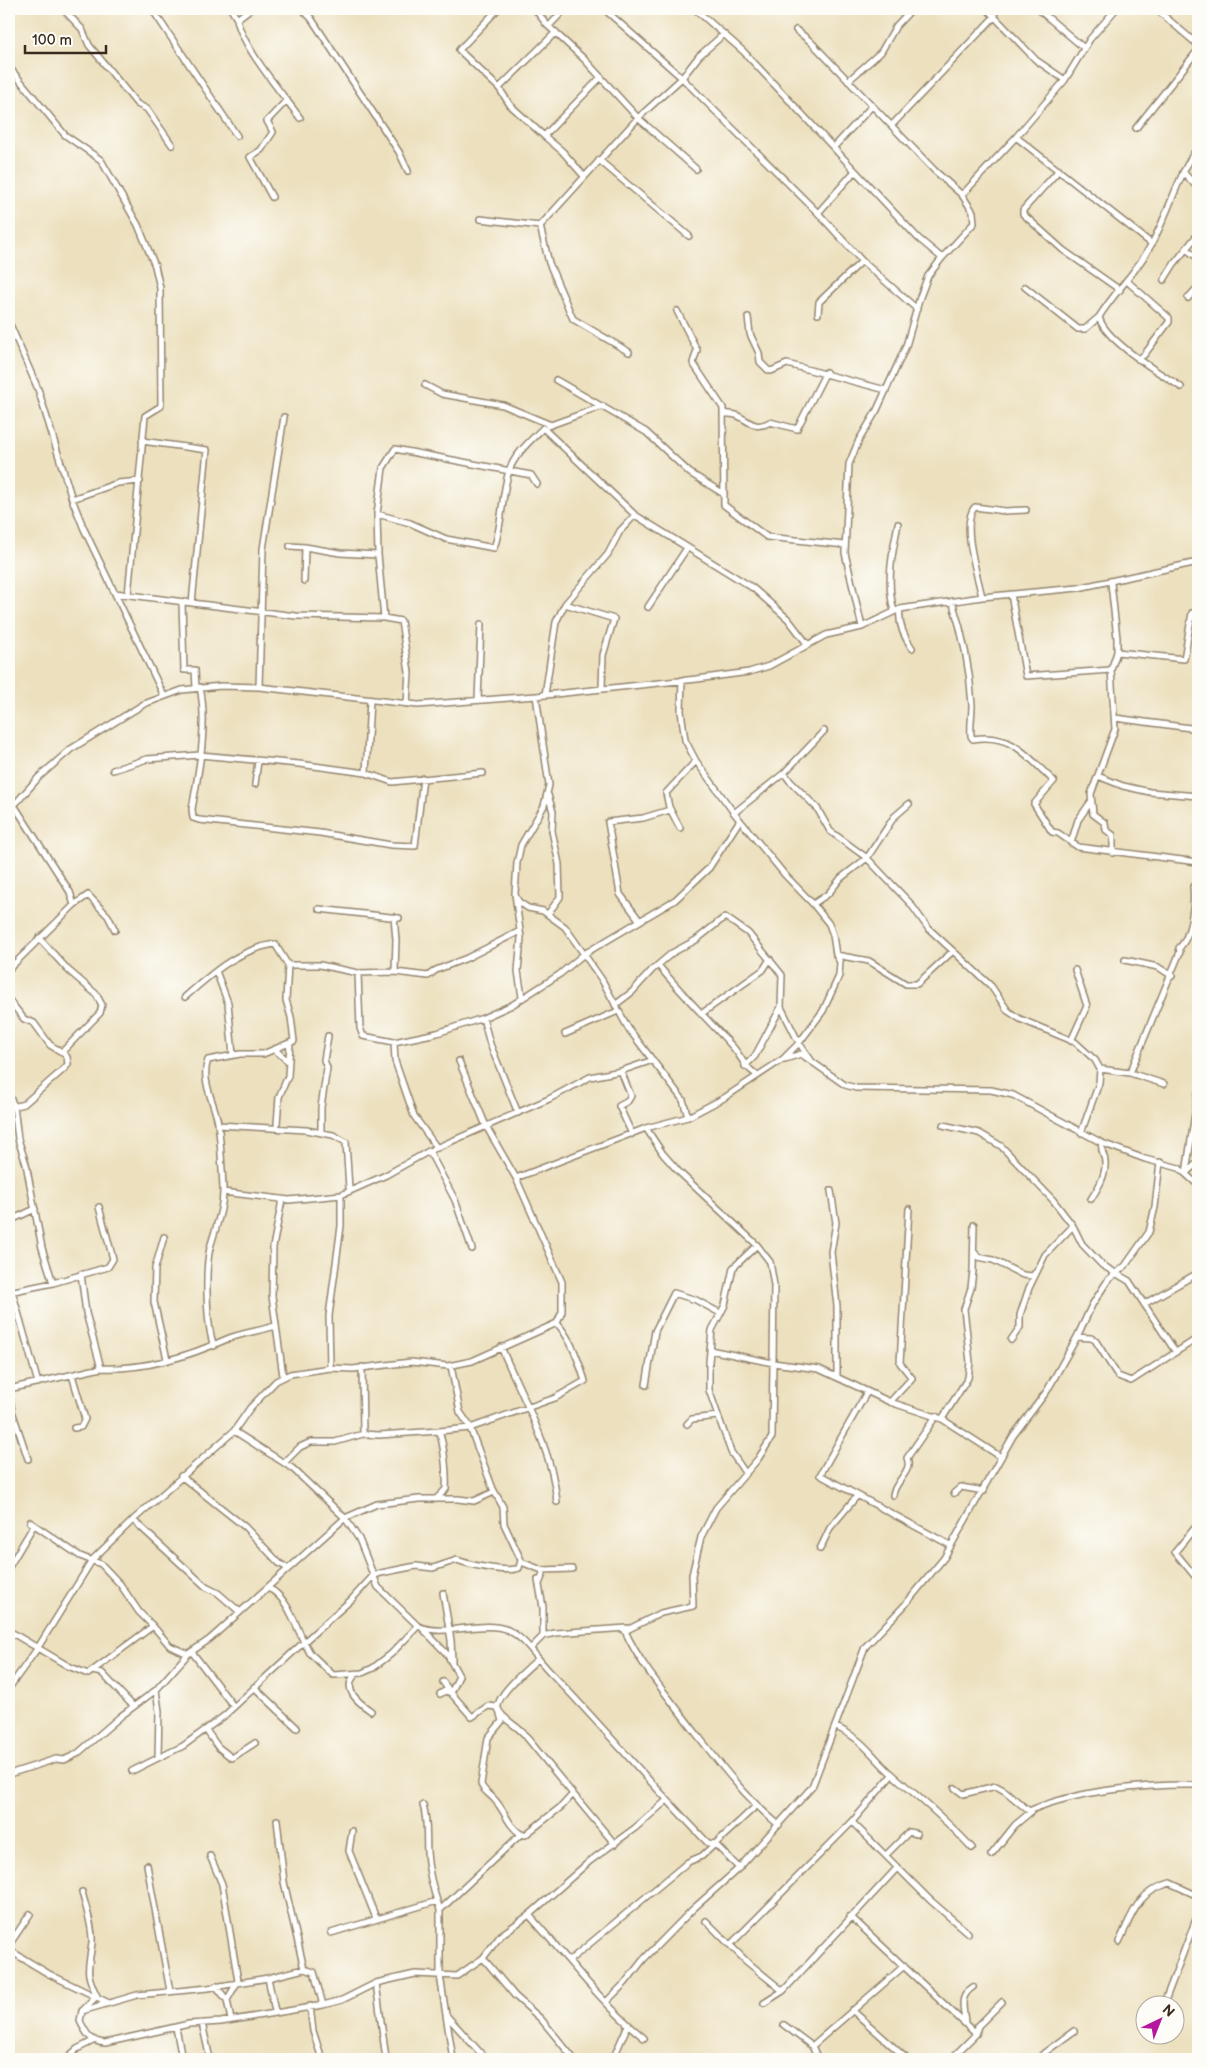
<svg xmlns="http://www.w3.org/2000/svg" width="1207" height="2068" viewBox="0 0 1207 2068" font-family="'Balsamiq Sans',sans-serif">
  <rect width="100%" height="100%" fill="#fdfcf7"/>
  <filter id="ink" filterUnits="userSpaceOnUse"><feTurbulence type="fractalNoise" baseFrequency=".02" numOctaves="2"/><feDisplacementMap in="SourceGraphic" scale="10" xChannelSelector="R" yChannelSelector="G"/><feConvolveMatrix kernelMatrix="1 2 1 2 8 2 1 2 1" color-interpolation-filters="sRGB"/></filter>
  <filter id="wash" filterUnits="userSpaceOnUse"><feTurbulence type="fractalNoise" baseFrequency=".0096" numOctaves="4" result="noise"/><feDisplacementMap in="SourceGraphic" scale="20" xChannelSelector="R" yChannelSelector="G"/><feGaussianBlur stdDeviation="1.12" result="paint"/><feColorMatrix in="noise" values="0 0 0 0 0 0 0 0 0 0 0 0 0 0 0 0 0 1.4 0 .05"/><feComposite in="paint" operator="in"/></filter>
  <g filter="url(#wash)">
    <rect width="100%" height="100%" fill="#ece0be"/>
  </g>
  <g filter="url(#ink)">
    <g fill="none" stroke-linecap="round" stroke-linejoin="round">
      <defs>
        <path id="street" d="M63,9l19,20 7,16 48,59 10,5 25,36
          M152,9l85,127
          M231,9l6,10 13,-10
          M302,9l9,9 88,134 9,19
          M498,9l-39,41 40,38 57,-56
          M535,9l12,16 37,34 54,59 58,51
          M604,9l78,69 136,135
          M695,9l48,42 175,187 24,20
          M987,9l49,51 29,20
          M1038,9l46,39
          M1156,9l42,36
          M237,19c5,28 45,74 63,99
          M549,26l16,-17
          M796,30l14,11 125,130 27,24
          M9,67l56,68 36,25 37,65 17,41 5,22 1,118 -16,10 -17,179
          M848,81l33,-29 15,-26 16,-17
          M499,88l11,17 34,31
          M892,125l103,-109
          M1136,128l62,-78
          M1016,137l136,107
          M834,147l38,-41
          M599,160l90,76
          M1059,170l-36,40v4l40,36 57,40
          M855,171l-37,42 44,48 55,48
          M1183,172l15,16
          M584,176l-22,-25 -18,-15 57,-59
          M272,197l-22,-40 11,-7 12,-18 -6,-11 20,-21
          M480,219l60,7
          M540,226l98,-108 44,-40 17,-22 25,-22
          M540,226l9,37 24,56 56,33
          M1186,249l12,9
          M1164,280l10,-16 24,-30
          M1128,282l41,36v4l-25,33 -6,4
          M1025,287l53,42h7l14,-12c6,24 61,56 82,70
          M1188,298l10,-11
          M677,311l20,39 -4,13 30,45 1,97 43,32 78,8
          M818,314l1,-12 43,-41
          M748,317l2,17 9,19 1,9 8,8 3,1 16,-7 99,26
          M1099,317c16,-26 38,-45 52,-72 18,-32 26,-68 47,-98
          M9,322l29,67 34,110 12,30 80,167
          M556,380l90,52 44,41 34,21
          M425,385l17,9 61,11 48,20
          M723,413c4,1 9,1 13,2 13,5 18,16 34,7l27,7 29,-57
          M548,426l55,-20
          M142,441l65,9 -15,153 104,13 88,2
          M72,499l46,-16 22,-2
          M377,514l6,-46 12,-19 136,26 6,9
          M290,546l15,1
          M304,581l1,-34 35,6 38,2
          M1111,583l6,55v14l-6,18 4,59 -24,65 2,20 12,9 1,7 7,5v18
          M115,593l77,10
          M1011,594l15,82 85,-6
          M982,597c-4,-20 -22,-75 -7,-90l30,4 21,-1
          M952,601c11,33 18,69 20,104 0,10 -2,20 -1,31l2,3c41,-6 54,18 81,42l-20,23 18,28 6,1 20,14 120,15
          M182,602l2,68h11l1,18
          M565,604l49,15 -11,36 -1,34
          M648,607l39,-59
          M900,609c-2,14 4,28 12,39
          M894,611c-8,-29 -2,-57 4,-87
          M862,627l-17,-74 4,-89 10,-24 18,-30 29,-64 14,-49 8,-21 14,-18 32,-35 -1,-11 -11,-17 54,-58 49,-57 25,-41 26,-30
          M1117,652l67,7 8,-46
          M200,687c8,39 -1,83 -8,122l1,9 6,2 121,13 71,12 24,1 8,-68
          M259,687l4,-138 21,-132
          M545,695l11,-73 9,-18 43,-50 12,-23 15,-16 118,73 35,31 20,26
          M478,700l3,-76
          M407,704l2,-32 -8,-51 -17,-3 -6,-63 -1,-41 33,9 36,16 48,9c9,-25 7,-52 15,-77 5,-16 22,-31 34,-43l92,87
          M1115,718l83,11
          M113,770l34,-11 53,-4 99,9 67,9 26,9 91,-9
          M366,773l4,-73
          M784,773l6,8 27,27 13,23 37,27 16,17 27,28 18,25 63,58 17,25 12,8 55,23 20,18 5,9
          M1098,776l25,10 27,6 48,4
          M255,784l3,-23
          M9,811l30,-34 32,-28 73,-45 38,-14 39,-4 38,1 159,18 118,-9 161,-17 52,-7 20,-6 57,-31 36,-8 38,-18 82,-12 96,-9 120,-26
          M734,813l50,-40 40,-42
          M680,828l-11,-21 -3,-14 30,-32
          M1071,843l7,-23 12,-17
          M516,897l3,5 9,6 15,3 22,16 37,53 26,48 55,72 5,17
          M813,904l15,-10 13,-16 26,-20 27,-41 15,-13
          M74,905l14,-10 20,21 7,14
          M319,909l80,9
          M548,914l12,-17 -1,-33 -7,-33 1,-19 -5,-17
          M394,917l2,23 -1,32
          M640,921l-20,-27 -12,-72 35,-4 27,-8
          M836,955l33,6 37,23h11l36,-33
          M1125,960l33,7 14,9
          M658,965c23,28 49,54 74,81 11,12 9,18 25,29
          M9,969l65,-64 -4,-13 -56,-87
          M216,971l12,32 5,52
          M358,973l2,55 3,8 31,6 43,-9 46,-15 29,-13 48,-31 24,-20 91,-54 34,-32 31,-48
          M185,997c27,-24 54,-48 90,-53l13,21
          M522,997l-4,-26 3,-33 -6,-44 2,-31 4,-18 23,-39 5,-21 -13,-89
          M9,1000l15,19 10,4 16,22 12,7
          M615,1005l17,-13 20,-22 20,-17 24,-13 29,-23 23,16 34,42 -1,32 18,36 12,17
          M701,1014l62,-44 7,-11
          M483,1018l7,26 28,69
          M565,1034l53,-23
          M1071,1041l16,-35 -12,-36
          M394,1042l1,19 19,55 23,32
          M275,1050l13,11
          M785,1059l16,-5 44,31 11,3 135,2 22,5 89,48 43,16 34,9 19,17
          M459,1061l27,65 30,52 46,104v30l-5,11
          M745,1066l10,-10 26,-49
          M621,1071l10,25 -3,5 -9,5 13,28
          M1130,1073l50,-121 -1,-4c12,-10 16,-45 14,-61
          M9,1095l5,11 4,33 8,25 16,84 11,35 55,-16 5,-8 -14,-52
          M9,1108l15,-4 41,-36 3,-4 -1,-7 -5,-5 38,-39 2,-8 -6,-11 -28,-24 -29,-32
          M277,1124l2,-27 9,-21 2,-33
          M218,1125l88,5 27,5 13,7 3,46
          M943,1125l36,8 22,13 52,54 20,26 9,18 20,21 27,16 46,70
          M646,1128l17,26 16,18 78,73 13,17 4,23 -2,152 -14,22 -42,49 -15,29 -9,38 1,31 -32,7 -36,18c15,33 38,59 60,88 29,37 57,76 94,106
          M321,1133v-26l6,-39 -3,-8 4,-24
          M1081,1133l18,-50 1,-14 30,4 34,11
          M429,1151l26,49 17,49
          M1186,1173l12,-80
          M1186,1173l12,-11
          M516,1178l130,-50 42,-11 36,-19 59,-39 16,-16 24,-32 16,-35 1,-14 -4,-7 -3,-20 -4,-11 -16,-20 -28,-29 -51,-62 -38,-52 -11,-21 -4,-29 1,-31
          M831,1191l5,32 -5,29 6,54v71
          M223,1192l66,8 52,-5 45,-20 43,-24 120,-52 41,-22 31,-6 32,-11
          M1091,1199c7,-11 15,-23 14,-37 0,-7 -5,-11 -3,-19
          M282,1200l-9,47 -1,49 11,80
          M9,1221l26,-12
          M164,1237l-9,31 -1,34 13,57
          M975,1253l3,4 15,3 30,15 10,1 2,-3
          M81,1274l5,39 15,55c44,2 86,-11 126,-29 15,-6 32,-8 48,-13
          M12,1291l26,92
          M9,1292l44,-9
          M1144,1304l54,-31
          M1077,1337l14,1 4,2 23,36 13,5 67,-43
          M1011,1340l9,-13v-12l9,-27 16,-33 28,-29
          M214,1346c-8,-20 -9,-77 -4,-98 5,-19 14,-40 13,-60 -1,-21 -2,-43 -5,-65 -3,-19 -18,-43 -10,-63l32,-6h23l31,-13 -3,-24 -5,-17 2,-35h32l38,8 37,-1 33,4 8,-6 31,-12 51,-26
          M501,1347c21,50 51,101 56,155
          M710,1350l63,13 46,6 71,33 52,17 59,38
          M362,1367l1,67 16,1 60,-4c5,14 8,43 7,58l-10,10
          M330,1368l23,1 58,-7 37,4 24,-5 85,-38c15,18 21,36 28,58l-30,17 -85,30 -31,3
          M72,1375l13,44 -4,8 -7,1
          M646,1385l9,-54 19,-38 22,7 24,13
          M9,1389l92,-21
          M867,1392l-47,83 130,70
          M9,1394l3,17 16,48
          M890,1402l22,-24 -12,-15 9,-154
          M942,1419l26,-41 2,-16 -6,-53 7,-21 2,-17 1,-46
          M687,1424l5,-5 26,-3
          M234,1431l58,37 53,50 14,21 19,48 40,39c26,12 65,-7 90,4 20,10 29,30 45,45 53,55 101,113 155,168l7,1 24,24
          M284,1463l16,-16 11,-5h24l28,-8
          M746,1474l-15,-22 -22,-62v-28l3,-32 13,-25 8,-37 24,-23
          M181,1476l64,51 34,36 8,5
          M954,1493l7,-6 23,4
          M893,1495c2,-15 20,-23 14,-37l29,-42
          M30,1522l50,34 21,8 19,20 19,28 14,14
          M1198,1524l-23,28 23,28
          M820,1549l10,-21 27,-32
          M521,1562l21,8
          M9,1567l25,-42
          M538,1580l5,27v29
          M539,1584l4,-10 -1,-4 30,-1
          M268,1588c19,8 27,36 36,54l47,-42 22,-24 8,-3 35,-7 17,2 24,-8c13,5 50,13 62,8l2,-8 -17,-36 -1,-17 -10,-18 -24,-64 -9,-13 -9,-46
          M443,1593l8,47 1,21
          M240,1612l-22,-19 -12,-6 -73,-67 101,-89 16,-23 26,-27 14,-7 40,-6 -1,-52 12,-90v-31
          M423,1629l24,25 12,22 -8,17 21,24 16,-11 9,1
          M9,1631l59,35 20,8 65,-48 17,20 18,8 22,-15 135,-121 32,-14 42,-5h39l16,2 20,-9
          M531,1648l12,-12 12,-3 72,-5
          M192,1652l42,55
          M538,1659c-10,9 -42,36 -40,49 2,10 20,18 26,26 30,37 60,74 91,110
          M92,1671l10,2 31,33
          M356,1674c-15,15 2,28 15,37
          M254,1687l43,41
          M9,1688l28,-39 56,-90 40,-39
          M156,1690l3,21 -1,47 25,-12 41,-30 80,-74 6,11 23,22 29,-2 11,-5 18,-14 27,-28
          M440,1694l5,-3 6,2 -8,-11
          M836,1727c30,14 34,28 56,47 27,24 55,46 80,74
          M206,1730l12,17 14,11 23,-15
          M132,1771l26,-13
          M9,1774l47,-15 8,1 13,-6 44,-38 35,-26 32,-36
          M955,1788l8,6 33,-8 9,5 24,20c48,-21 117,-27 169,-26
          M423,1805c5,16 3,31 4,47 1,20 6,38 13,58
          M277,1820l7,62 20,87
          M852,1822l78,78 38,33
          M352,1831l-3,20 27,67
          M521,1834l4,1 37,-29 11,-12
          M886,1855l23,-23 8,2
          M991,1855l24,-30 18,-15
          M210,1856l12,28 16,97 -11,19
          M147,1865l23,126
          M82,1892c4,16 11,35 10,51 -3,26 -8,27 5,53l-15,15 55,-16 71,-7 60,-10 36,-9 10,3 9,33
          M529,1915c37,41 72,88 115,123
          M850,1916l126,118
          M706,1921l40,40 37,30 115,-124
          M331,1933l106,-32
          M1119,1942c14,-29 18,-50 51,-59l28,13
          M731,1944l121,-122 40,-47
          M9,1945l21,-31
          M9,1950l40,24 60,29
          M483,1958l32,38 26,23 33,40
          M570,1960l106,-88 12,-10 14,-6 54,-50
          M268,1978l7,33
          M376,1983l10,76
          M216,1986l11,14 4,20
          M606,2002l19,-19 18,-23 50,-51 46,-41 73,-81 53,-140 39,-41 40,-48 69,-122 34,-45 30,-54 15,-32 16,-25 17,-14 24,-34 6,-25 5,-45
          M764,2003l19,-12
          M310,2006l3,25 9,28
          M1163,2006l35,-92
          M852,2010l55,49
          M82,2011l-2,10c6,12 10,21 25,22l84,-19 32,-2 102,-17 19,-5 34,-17 39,-9 42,2 26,-18 18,-23 28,-20 61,-54 45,-33 31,-27
          M446,2015l7,44
          M202,2023l8,36
          M965,2023c-1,-15 -7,-26 8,-36
          M784,2025l28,21 6,13
          M176,2028l6,30 -2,1
          M812,2046l92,-80
          M66,2059l11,-10 16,-8
          M486,2059l-40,-44 -6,-40v-65l81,-76c-14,-9 -16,-24 -27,-35 -5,-6 -11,-8 -13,-15l7,-46 14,-17 -2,-7
          M613,2059l15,-34
          M951,2059l25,-25 2,-8 24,-24
          M1038,2059l6,-6 30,-22"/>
      </defs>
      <!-- street casing -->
      <use href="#street" stroke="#94856e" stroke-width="8"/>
      <!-- street -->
      <use href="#street" stroke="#fff" stroke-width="5"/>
    </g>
  </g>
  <!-- margin -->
  <rect width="1207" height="2068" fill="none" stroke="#fdfcf7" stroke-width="30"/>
  <!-- north arrow -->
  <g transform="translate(1160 2020) rotate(43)"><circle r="24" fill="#fdfcf7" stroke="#afa8a0"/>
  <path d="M0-4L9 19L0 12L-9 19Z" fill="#b5179e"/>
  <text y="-8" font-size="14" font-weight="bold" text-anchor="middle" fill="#3b2a1e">N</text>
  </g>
  <!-- scale -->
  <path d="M25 45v8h81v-8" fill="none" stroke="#3b2a1e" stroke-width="2.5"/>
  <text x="32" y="45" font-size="15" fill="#3b2a1e" stroke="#fdfcf7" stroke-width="4" paint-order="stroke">100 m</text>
</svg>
